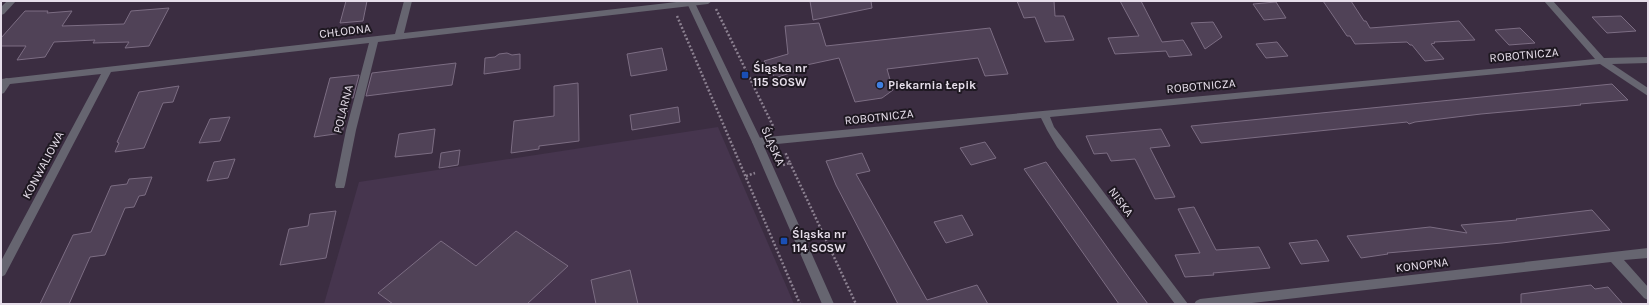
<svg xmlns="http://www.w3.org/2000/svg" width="1649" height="305" viewBox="0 0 1649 305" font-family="Karla,sans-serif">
  <rect width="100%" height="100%" fill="#3b2d41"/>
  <!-- built -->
  <path fill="#46354e" d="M718,127l76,177h-470l35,-122z"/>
  <!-- building -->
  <path fill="#504257" stroke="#7c6d83" d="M346,1h21l-4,20 -23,2z
    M810,1h61l1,7 -59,12z
    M1017,1h37l1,15h9l10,24 -29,2 -10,-25 -11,1z
    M1120,1h21l21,41 21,-2 9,15 -23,2 -3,-6 -51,3 -7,-16 31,-2z
    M1323,1h28l13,20h2l4,7 89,-7 16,19 -41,2 1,1 -4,1 13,15 -19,2 -13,-16h-2l-3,-3 -52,2 -5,-8h-3z
    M1276,2l10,16 -22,2 -11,-16z
    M169,8l-20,38 -24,2 4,-6 -36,1 2,-3 -41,2 -9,15 -28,3 9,-14h-25v-8l24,-27h23l-1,2 25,-2 -10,15 62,-2 7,-13z
    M1621,16l15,15 -29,2 -15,-16z
    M1213,22l9,15 -17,12 -14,-26z
    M819,23l7,23 164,-18 18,46 -23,2 -7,-18 -91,11 6,21 -11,8 -27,4 -16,-44 -42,9 2,3 -24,8 -11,-17 24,-7 -3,-28z
    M1520,28l15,15 -26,2 -14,-15z
    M1277,42l11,14 -22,2 -10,-14z
    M662,48l5,22 -36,6 -4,-22z
    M507,53l5,2 8,-1v15l-36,5 1,-16 10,-1 4,-3z
    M456,63l-4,22 -86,11 6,-23z
    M359,75l-6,23h-2l-9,35 -28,4 16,-59z
    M578,83l1,58 -40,5v3l-28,4 3,-32 40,-5v-30z
    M1612,84l16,16 -48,4 1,1 -100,9 -66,8 -6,2 -2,-2 -206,21 -10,-17z
    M179,86l-6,16 -10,1 -19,45 -29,4 4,-9 -2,-1 22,-50z
    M678,107l2,15 -48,8 -2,-15z
    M230,117l-10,24 -21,2 11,-24z
    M435,129l-3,24 -37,4 4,-23z
    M1161,129l9,17 -20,2 25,49 -20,2 -20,-40 -24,2 -4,-8 -13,1 -8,-18z
    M985,142l11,16 -25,7 -11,-17z
    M460,150l-2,15 -19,3 2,-15z
    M862,153l8,18 -14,3 71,126 50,-15 11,19h-90l-62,-119 -10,-24z
    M235,159l-7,19 -21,3 7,-19z
    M1046,162l88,123 14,19h-29l-95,-135z
    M152,177l-7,18 -6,1 -5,11 -9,1 -20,47 -15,2 -21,47h-29l33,-69 18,-3 20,-46 16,-2 2,-5z
    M1194,207l22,43 43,-3 11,21 -57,5 1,2 -29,2 -10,-22 25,-2 -22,-44z
    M1592,210l18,20 -108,13 -115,10 1,1 -27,4 -14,-22 83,-9 37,6 -6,-8 56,-5 -1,-1z
    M336,211l-10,47 -46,7 9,-36 19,-3 2,-12z
    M962,215l11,20 -27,8 -12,-21z
    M516,231l52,35 -41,38h-134l-15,-11 63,-52 35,25z
    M1317,240l12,21 -28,3 -12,-21z
    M630,270l8,34h-42l-5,-24z
    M1591,285l4,4 13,-2 15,17h-102v-10z"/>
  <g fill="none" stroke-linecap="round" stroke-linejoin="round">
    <!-- path -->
    <path stroke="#8c8191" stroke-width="2.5" stroke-dasharray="2 2" stroke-linecap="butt" d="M716,9l58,119
      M677,16l123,288
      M790,163l66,141
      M783,165l7,-2 -5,-11
      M746,176l9,-3"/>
    <!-- service -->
    <path fill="#666570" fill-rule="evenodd" d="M7,78l5,3 -8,12 -3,1v-11l3,-4z"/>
    <!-- minor -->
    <path fill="#666570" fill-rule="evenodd" d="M7,1h9l-12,13 -3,1v-8z
      M404,1h8l-8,32 281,-32h27l-4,3 -330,38 -22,88 -11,55 -1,3h-8l-1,-3 11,-55 23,-87 -258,29 -106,203 -4,2v-16l100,-187 -100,11v-6l394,-45z
      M1544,1h9l51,57 44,-1v6l-36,1 36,24v8l-48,-32 -550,53 4,10 11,14 123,163h-13l-118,-157 -10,-17 -6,-12 -284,28 -3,-1 -2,-3 2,-3 3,-1 838,-79z
      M1648,248v10l-24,2 24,27v13l-4,-2 -33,-36 -368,42h-49l2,-3 4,-2z"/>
    <!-- tertiary -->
    <path fill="#666570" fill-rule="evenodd" d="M686,1h8l68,141 72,162h-12l-70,-162z"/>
  </g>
  <!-- markers -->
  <g fill="#1a4fb4" stroke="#1e1821" stroke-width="1.5">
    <rect x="741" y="71" width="8" height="8" rx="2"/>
    <rect x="780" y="237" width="8" height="8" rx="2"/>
  </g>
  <circle fill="#3f7fe0" stroke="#1e1821" stroke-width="1.5" cx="880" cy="85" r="4"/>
  <g text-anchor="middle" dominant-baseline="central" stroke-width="4" stroke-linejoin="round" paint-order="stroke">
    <!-- street labels -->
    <g font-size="12" fill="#e6deea" stroke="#1e1821">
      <text transform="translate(345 31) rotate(-7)">CHŁODNA</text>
      <text transform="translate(1524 55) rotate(-5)">ROBOTNICZA</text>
      <text transform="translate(1201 86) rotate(-5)">ROBOTNICZA</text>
      <text transform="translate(343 109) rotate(-76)">POLARNA</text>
      <text transform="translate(879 117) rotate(-6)">ROBOTNICZA</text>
      <text transform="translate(773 146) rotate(66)">ŚLĄSKA</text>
      <text transform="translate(43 165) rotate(-62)">KONWALIOWA</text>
      <text transform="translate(1121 202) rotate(53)">NISKA</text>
      <text transform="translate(1422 265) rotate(-7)">KONOPNA</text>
    </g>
    <!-- poi labels -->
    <g font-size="12" font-weight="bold" fill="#e6deea" stroke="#1e1821" text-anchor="start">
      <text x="753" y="68">Śląska nr<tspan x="753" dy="14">115 SOSW</tspan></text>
      <text x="888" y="85">Piekarnia Łepik</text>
      <text x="792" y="234">Śląska nr<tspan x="792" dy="14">114 SOSW</tspan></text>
    </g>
  </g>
  <!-- border -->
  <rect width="1649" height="305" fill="none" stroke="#e6deea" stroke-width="4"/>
</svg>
